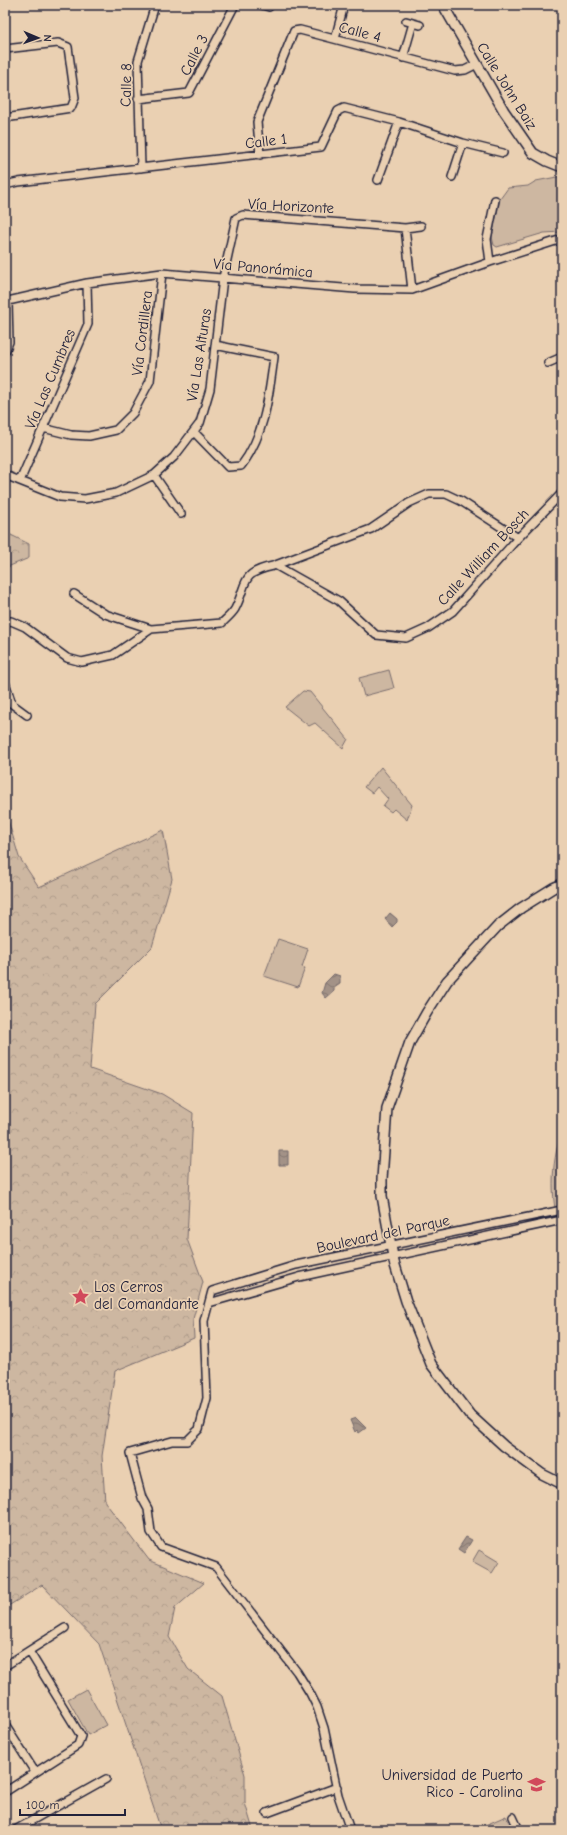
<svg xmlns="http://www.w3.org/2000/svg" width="567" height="1835" viewBox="0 0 567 1835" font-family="'Comic Neue',sans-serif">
  <defs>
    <pattern id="forest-crowns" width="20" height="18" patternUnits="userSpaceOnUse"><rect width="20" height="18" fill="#cdb7a1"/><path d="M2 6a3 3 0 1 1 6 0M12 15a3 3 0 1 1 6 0" fill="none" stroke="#b09d8c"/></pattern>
    <pattern id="water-waves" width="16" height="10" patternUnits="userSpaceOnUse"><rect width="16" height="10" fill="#a39287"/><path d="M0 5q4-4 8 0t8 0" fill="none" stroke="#847770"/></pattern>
  </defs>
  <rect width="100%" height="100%" fill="#ead0b2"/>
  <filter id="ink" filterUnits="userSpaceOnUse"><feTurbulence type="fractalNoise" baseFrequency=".025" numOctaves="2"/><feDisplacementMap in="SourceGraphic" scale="8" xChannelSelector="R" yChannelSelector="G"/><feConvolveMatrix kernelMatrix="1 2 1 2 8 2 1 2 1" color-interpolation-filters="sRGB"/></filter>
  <g filter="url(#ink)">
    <!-- forest -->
    <path fill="url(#forest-crowns)" stroke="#786c6e" d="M5,532l24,12v14l-24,10z
      M5,810l14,47 20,30 124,-57 9,49 -20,68 -57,57 -5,65 72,25 31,19 -6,126 16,43 -10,37 1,19 -79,33 -13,85 3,46 44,58 55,23 -29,25 -6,29 19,32 34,27 23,79v28l8,27h-92l-62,-186 -57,-59 -37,23z"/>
    <!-- green -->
    <path fill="#cdb7a1" stroke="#786c6e" d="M562,176v56l-18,1 -47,14 -3,-2 -2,-8 8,-38 8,-11 20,-2 8,-5z
      M389,670l5,18 -30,8 -5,-18z
      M303,691l7,1 38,47 -5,9 -28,-25 -6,3 -24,-19z
      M381,767l31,38 -5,15 -13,-11 -3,3 -8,-6 5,-7 -11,-12 -5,6 -8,-6z
      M278,939l30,10 -6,18 3,1 -7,19 -34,-11z
      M562,1132v103c-12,-33 -12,-70 0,-103z
      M479,1550l20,12 -7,11 -20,-11z
      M86,1689l20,36 -18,10 -20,-36z
      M506,1816l6,14h-38z"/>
    <!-- water -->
    <path fill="url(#water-waves)" stroke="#6f6569" d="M390,913l7,6v3l-5,5 -7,-8z
      M334,974l6,2v8l-6,4v3l-8,7 -4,-5 3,-10z
      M279,1151h9v14h-9z
      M356,1418l10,10 -7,5 -2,-3 -2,2 -5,-12z
      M466,1537l6,3 -8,13 -6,-4z"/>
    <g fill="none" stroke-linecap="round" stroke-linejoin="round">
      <defs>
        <path id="minor" d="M262,5l7,2
          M406,21l14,4
          M335,39l9,-34
          M5,49l53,-6 10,4 7,51 -4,10 -66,10
          M403,58l10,-35
          M138,99l51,-6 46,-88
          M260,155l-3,-33 37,-91 6,-1 155,41 10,-1 10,-5
          M141,168l-3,-107 17,-56
          M452,177l11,-34
          M378,180l21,-58
          M5,185l13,-3 303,-35 17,-36 6,-3 55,14 64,21 40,10
          M405,228l7,62
          M490,262l-3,-23 8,-39
          M5,352l4,-10 -1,-41 79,-18 75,-10 193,16 57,1 78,-28 72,-23
          M548,363l14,-6
          M43,428l28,7 18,1 27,-6 17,-17 17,-32 12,-108
          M194,432l34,35 13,-1c24,-31 28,-71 33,-109l-59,-12
          M5,475l55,22 25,2 31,-6 38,-18 20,-18 26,-34 10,-34 13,-111 13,-60 7,-3 162,13 16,-2
          M154,475l27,39
          M20,481l68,-157 -1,-41
          M275,565l64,36 37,34 30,3 22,-10 25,-17 65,-73 44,-45
          M74,594l31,20 46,15
          M5,622l6,-1 14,6 42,31 15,4 31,-7 38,-26 71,-6c4,-4 10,-9 13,-14 13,-25 4,-36 38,-43l98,-37 38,-26 20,-9h17l15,7 57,37
          M5,682l7,22 15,11
          M209,1303l90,-26 263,-57
          M5,1666l60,-38
          M5,1725l30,47
          M5,1792l73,-47 3,-9 -52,-85
          M267,1813l70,-26
          M513,1817l6,13
          M15,1830l91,-51
          M350,1830l-12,-35 -14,-67 -7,-21 -7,-14 -13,-21 -81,-105 -55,-20 -10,-15 -3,-23 -6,-11 -12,-45 42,-12h15l12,-12 8,-31 -3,-77 8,-30 84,-26 266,-55"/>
        <path id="tertiary" d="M443,5l61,106 29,42 14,8 15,6
          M562,884l-9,4 -32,20 -23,18 -51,55 -20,31 -17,30 -23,66 -5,71v17l12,66 12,39 25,63 39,51 34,31 38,28 20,10"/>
      </defs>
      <!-- minor casing -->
      <use href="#minor" stroke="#22223b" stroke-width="10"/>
      <!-- tertiary casing -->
      <use href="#tertiary" stroke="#22223b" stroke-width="12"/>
      <!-- minor -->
      <use href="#minor" stroke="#ead0b2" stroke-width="7"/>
      <!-- tertiary -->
      <use href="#tertiary" stroke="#ead0b2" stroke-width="9"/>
    </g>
  </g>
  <!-- icons -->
  <defs>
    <symbol id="sight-bare" viewBox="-9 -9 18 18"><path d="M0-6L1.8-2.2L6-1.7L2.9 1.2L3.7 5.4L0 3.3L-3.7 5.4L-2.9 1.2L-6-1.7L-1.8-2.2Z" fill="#d1495b" stroke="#ead0b2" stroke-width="2.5" paint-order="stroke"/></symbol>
    <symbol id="university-bare" viewBox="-9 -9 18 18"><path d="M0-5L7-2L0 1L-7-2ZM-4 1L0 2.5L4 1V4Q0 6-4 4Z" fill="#d1495b" stroke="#ead0b2" stroke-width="2.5" paint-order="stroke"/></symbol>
  </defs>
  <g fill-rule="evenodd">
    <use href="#sight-bare" x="68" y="1284" width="25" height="25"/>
    <use href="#university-bare" x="524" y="1772" width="25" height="25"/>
  </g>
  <g text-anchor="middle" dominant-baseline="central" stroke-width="3.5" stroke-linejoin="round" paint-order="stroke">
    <!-- street labels -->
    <g font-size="15" fill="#22223b" stroke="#ead0b2">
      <text transform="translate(360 32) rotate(15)">Calle 4</text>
      <text transform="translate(194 55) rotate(-63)">Calle 3</text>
      <text transform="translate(126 85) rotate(-89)">Calle 8</text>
      <text transform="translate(507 86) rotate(58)">Calle John Baiz</text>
      <text transform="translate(266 141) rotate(-7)">Calle 1</text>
      <text transform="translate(291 206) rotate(3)">Vía Horizonte</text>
      <text transform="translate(263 268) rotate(5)">Vía Panorámica</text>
      <text transform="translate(142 333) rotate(-83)">Vía Cordillera</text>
      <text transform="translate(199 355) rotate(-81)">Vía Las Alturas</text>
      <text transform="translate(50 379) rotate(-67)">Vía Las Cumbres</text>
      <text transform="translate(483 557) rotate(-47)">Calle William Bosch</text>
      <text transform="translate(383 1234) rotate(-12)">Boulevard del Parque</text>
    </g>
    <!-- poi labels -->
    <g font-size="15" fill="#22223b" stroke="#ead0b2" text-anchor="start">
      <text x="94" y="1287">Los Cerros<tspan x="94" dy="17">del Comandante</tspan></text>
      <text x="523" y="1775" text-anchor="end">Universidad de Puerto<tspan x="523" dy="17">Rico - Carolina</tspan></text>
    </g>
  </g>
  <!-- margin -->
  <rect width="567" height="1835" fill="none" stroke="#ead0b2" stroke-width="20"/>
  <rect x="10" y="10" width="547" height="1815" fill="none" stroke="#22223b" stroke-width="1.5" filter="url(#ink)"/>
  <!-- north arrow -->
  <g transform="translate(38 38) rotate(92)" stroke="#ead0b2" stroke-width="3" paint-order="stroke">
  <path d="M0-3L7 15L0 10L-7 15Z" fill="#22223b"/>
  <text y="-6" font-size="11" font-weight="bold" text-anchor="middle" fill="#22223b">N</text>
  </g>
  <!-- scale -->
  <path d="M20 1809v6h105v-6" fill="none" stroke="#22223b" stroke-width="2"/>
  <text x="26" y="1809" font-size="12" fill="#22223b" stroke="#ead0b2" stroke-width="3" paint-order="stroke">100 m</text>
</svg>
